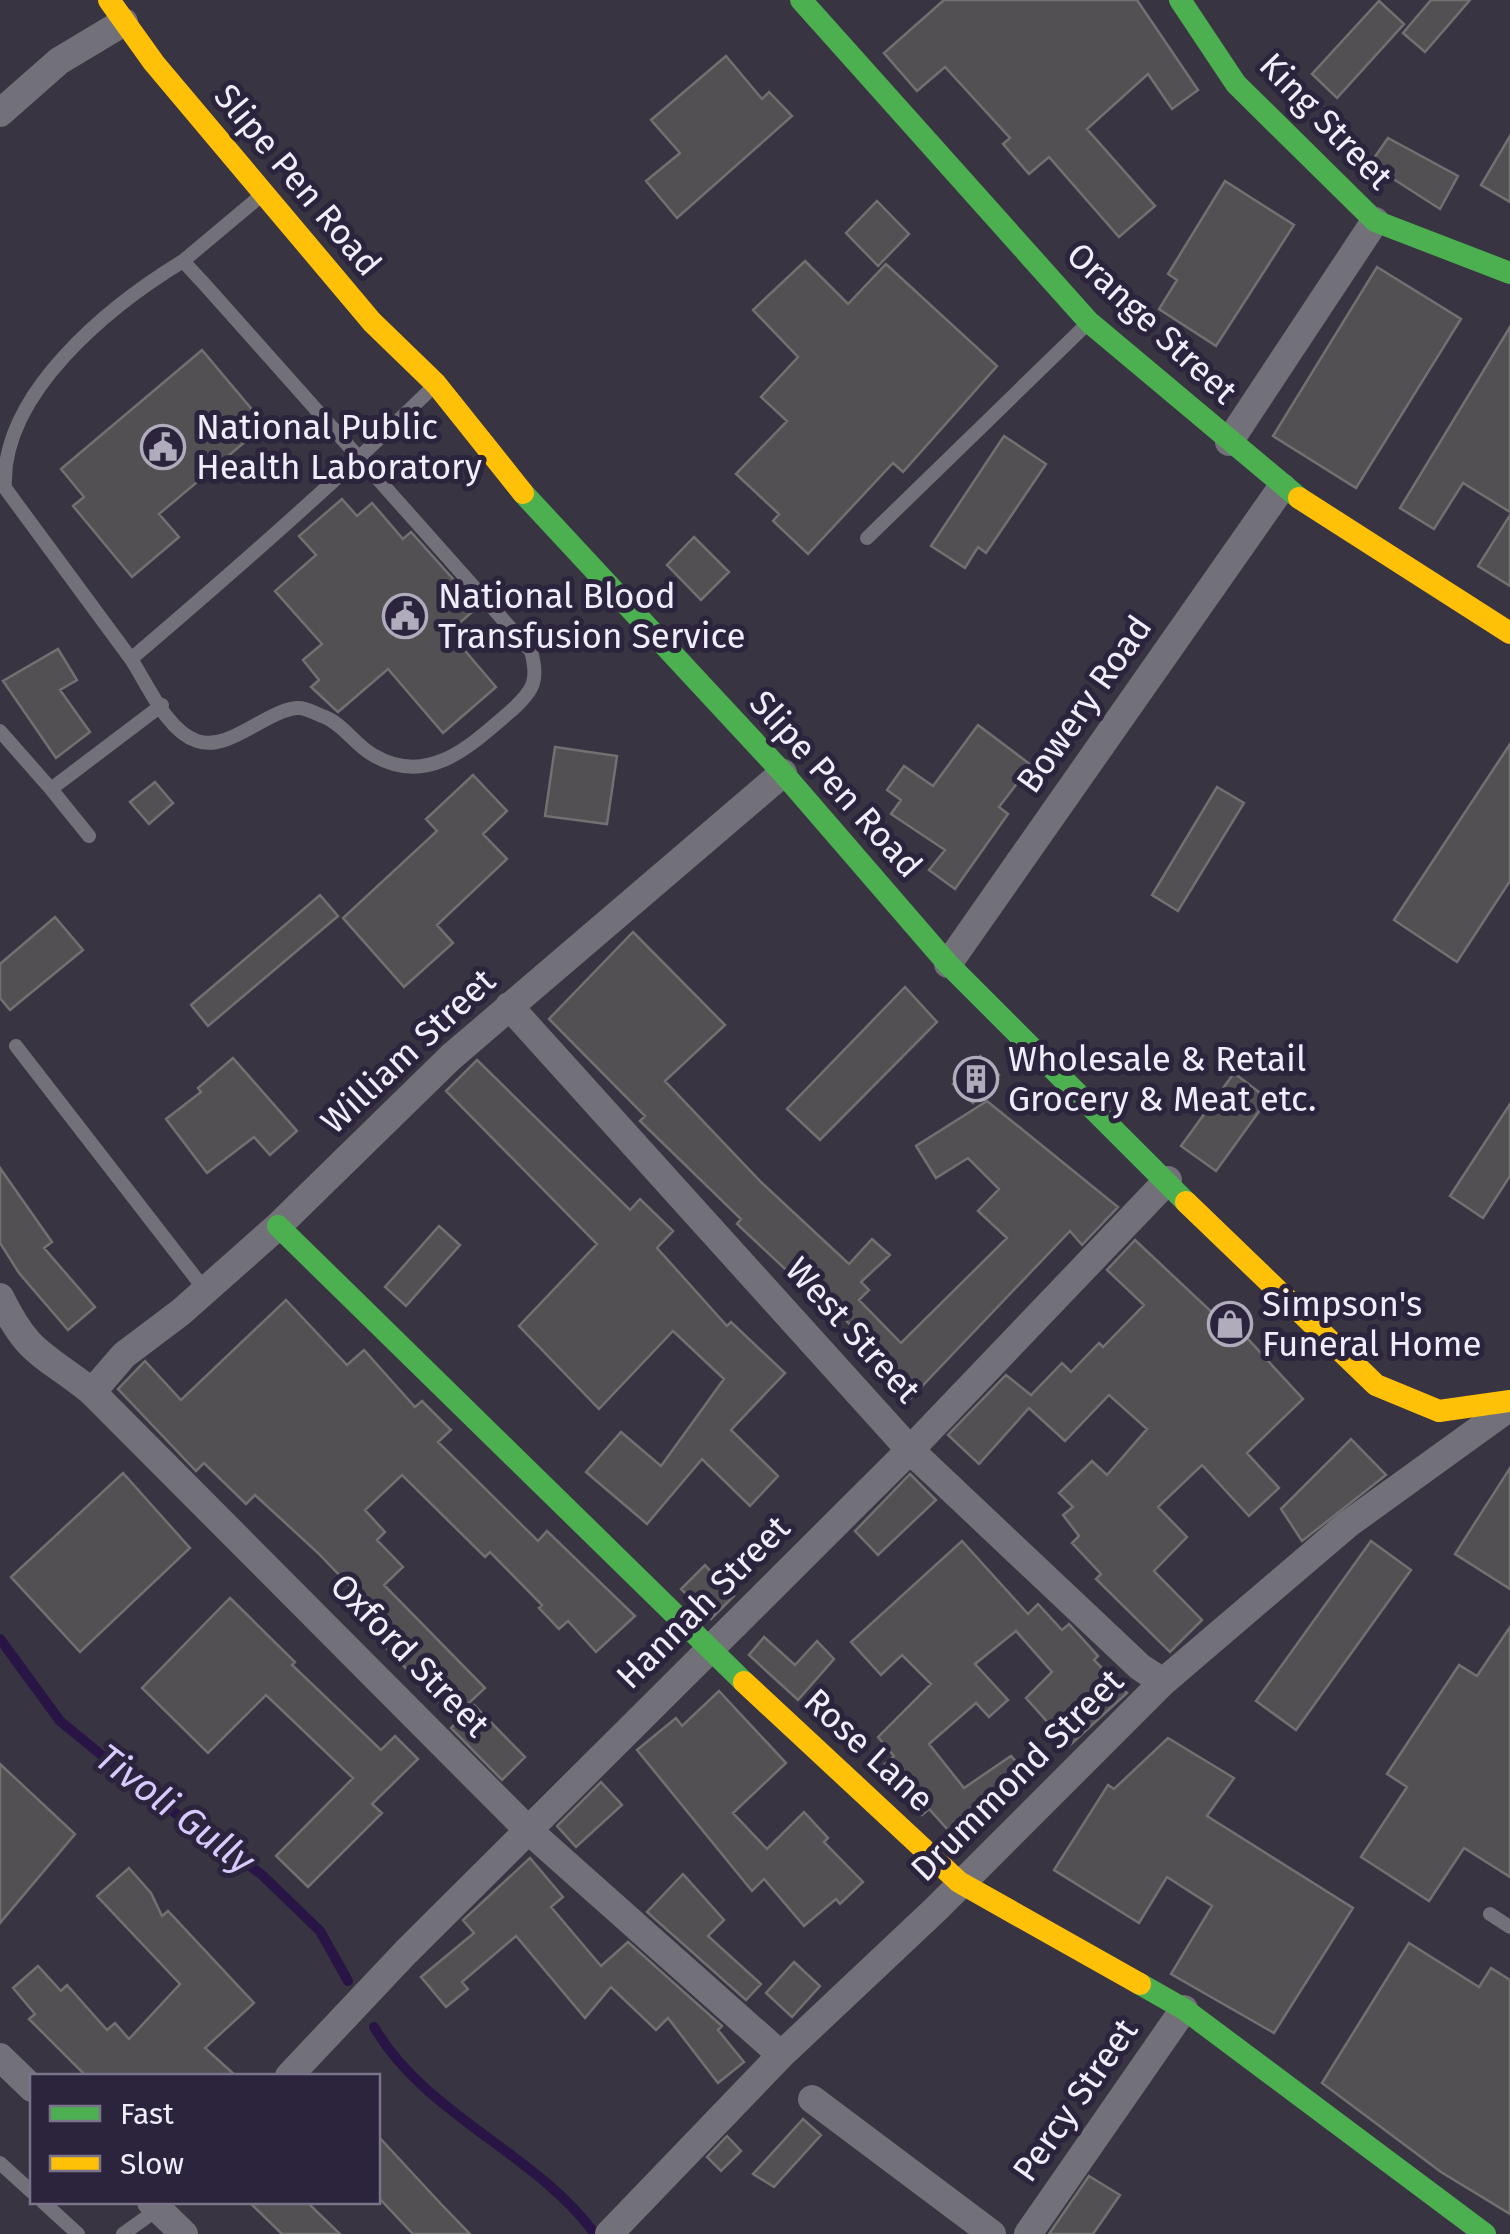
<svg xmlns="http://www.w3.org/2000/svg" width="1510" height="2234" viewBox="0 0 1510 2234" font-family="'Fira Sans',sans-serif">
  <rect width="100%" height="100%" fill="#383442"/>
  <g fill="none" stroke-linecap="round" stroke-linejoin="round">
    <!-- stream -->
    <path stroke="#281445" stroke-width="10" d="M0,1639l60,82 94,77 107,76 59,57 28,50
      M374,2027c52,89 162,126 221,207"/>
  </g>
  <!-- building -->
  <path fill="#525052" stroke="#727070" stroke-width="2.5" d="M944,0h193l61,90 -26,19 -24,-35 -61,55 68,77 -36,31 -70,-80 -20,17 -26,-30 7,-6 -65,-71 -28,24 -33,-38z
    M1431,0h39l-45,52 -22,-19z
    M1379,1l25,23 -67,74 -25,-24z
    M726,56l36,43 7,-7 23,24 -115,102 -31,-37 34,-28 -29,-33z
    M1510,136v66l-29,-17z
    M1388,138l70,38 -18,33 -70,-45z
    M1225,181l69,44 -78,121 -57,-37 18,-29 -9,-6z
    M877,201l32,33 -31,32 -32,-33z
    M805,261l43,43 38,-40 111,102 -94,106 -10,-9 -85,91 -35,-33 6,-7 -43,-40 51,-53 -26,-24 37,-40 -45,-47z
    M1377,267l84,52 -105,169 -83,-52z
    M1510,327v185l-47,-29 -29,46 -34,-21z
    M202,350l63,75 -106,89 20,23 -47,40 -59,-71 11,-9 -23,-28z
    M1004,436l42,28 -60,89 -8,-6 -13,21 -34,-22z
    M342,499l15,17 15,-13 31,36 8,-7 67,75 -29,25 47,55 -53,46 -55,-64 -50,43 -27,-25 8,-7 -16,-20 19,-16 -47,-53 41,-36 -17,-19z
    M1510,515v71l-32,-20z
    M694,537l35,35 -28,28 -34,-35z
    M58,649l19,31 -17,10 30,42 -34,26 -53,-77z
    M978,725l53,40 -32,42 9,7 -53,75 -26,-19 16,-20 -54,-36 10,-14 -14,-10 17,-24 29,20z
    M1510,744v137l-53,81 -63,-42z
    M555,747l62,9 -10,68 -62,-8z
    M473,775l34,36 -24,23 24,25 -70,66 16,18 -49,44 -61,-69 94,-87 -11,-12z
    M155,782l18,21 -24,21 -19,-22z
    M1217,787l27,16 -66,108 -26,-16z
    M320,895l18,21 -130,110 -17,-21z
    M55,917l28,33 -73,60 -10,-12v-34z
    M633,932l92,93 -60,56 96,101 88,82 23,-25 18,16 -29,27 8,8 -10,10 42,43 106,-105 -29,-27 21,-22 -31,-31 -32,20 -20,-32 71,-45 131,106 -36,38 -12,-14 -164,172 -33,-33 11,-10 -81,-84 -5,5 -61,-57 4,-5 -101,-98 5,-5 -96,-97z
    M905,987l32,35 -117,118 -33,-31z
    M980,1056l19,19 -26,28 -20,-19z
    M233,1058l64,73 -27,24 -16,-18 -47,36 -41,-54 35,-27 -3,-4z
    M477,1060l153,150 10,-11 33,32 -16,17 70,78 4,-4 54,51 -54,57 47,46 -28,30 -48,-47 -55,65 -61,-52 35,-40 40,34 63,-87 -51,-48 -74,78 -80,-83 78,-82 -151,-153z
    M1234,1073l34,26 -52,72 -35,-25z
    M1510,1104v72l-27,42 -33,-22z
    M0,1168l52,74 -8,6 51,59 -27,23 -49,-57 -19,-30z
    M439,1226l21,19 -54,61 -21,-19z
    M1135,1240l85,80 5,-6 78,85 -56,54 32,35 -30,28 -47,-51 -44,42 29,30 -33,34 48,49 -32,32 -74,-73 5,-5 -29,-31 7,-7 -16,-21 10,-8 -14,-14 33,-32 15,14 40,-46 -38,-34 -44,46 -36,-33 -50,56 -31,-29 58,-60 25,20 31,-32 9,9 28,-29 4,4 41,-42 -37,-35z
    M286,1300l61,65 17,-15 51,57 7,-6 29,29 -13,12 100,99 9,-10 88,85 -39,36 -28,-31 -9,8 -20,-21 3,-3 -52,-53 -5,5 -83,-82 -37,35 20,22 -8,8 26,27 -19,18 101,103 -31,29 -75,-76 12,-12 -73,-76 -63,-58 -9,9 -42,-41 -8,8 -78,-82 27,-28 36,39z
    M1351,1439l35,36 -84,66 -21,-32z
    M1510,1468v121l-55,-35z
    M123,1473l67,75 -110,104 -69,-75z
    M910,1474l26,26 -58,55 -23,-24z
    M962,1541l66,73 10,-10 24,26 7,-6 29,32 -4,4 33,33 -58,53 -43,-48 26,-26 -36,-41 -41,33 33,36 -19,17 -13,-14 -47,41 35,44 47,-32 17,19 -70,66 -29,-32 -7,6 -44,-45 16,-14 -16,-19 53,-53 -29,-29 -21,20 -30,-33z
    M1371,1541l40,29 -115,160 -40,-29z
    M705,1565l29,31 -23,23 -30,-30z
    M230,1598l65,64 -3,3 89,85 14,-14 23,23 -46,45 10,9 -74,74 -32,-31 77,-78 -87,-83 -58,58 -66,-65z
    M1510,1627v250l-46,-29 -35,53 -68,-44 46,-70 -20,-13 72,-109 18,11z
    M764,1637l31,28 22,-24 17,18 -36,41 -49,-45z
    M719,1691l67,72 -53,50 34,36 37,-37 24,26 -4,4 39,40 -23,22 -4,-5 -32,27 -40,-47 -12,12 -115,-141 39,-32 6,8z
    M474,1705l51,52 -23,23 -51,-52z
    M1168,1738l66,40 -27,38 146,92 -79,125 -103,-59 41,-68 -45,-29 -28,46 -85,-53 54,-85 6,4z
    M0,1764l75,70 -75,89z
    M601,1782l21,23 -46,42 -19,-21z
    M530,1858l33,39 -12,10 50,59 27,-24 94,84 -4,4 26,32 -26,21 -50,-65 -12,12 -45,-43 -26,31 -69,-82 -54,46 6,7 -22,18 -25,-30 53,-44 -11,-13z
    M129,1868l22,25 11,23 6,-5 86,92 -49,45 31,28h-150l-57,-57 6,-5 -22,-26 25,-22 23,25 6,-6 40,45 8,-7 14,16 51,-55 -83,-88z
    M683,1874l41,46 -16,16 53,48 -15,16 -99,-88z
    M1409,1943l70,44 12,-19 19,12v234l-69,-42 -119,-89z
    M794,1962l26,24 -28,31 -26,-24z
    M803,2119l18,16 -47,52 -21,-13z
    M378,2136l63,68 29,30h-57l-35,-37z
    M727,2136l14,15 -20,20 -14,-14z
    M1089,2176l31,19 -27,39h-44z
    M249,2202h58l33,32h-58z"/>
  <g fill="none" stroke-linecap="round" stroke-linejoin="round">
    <!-- lane -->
    <path stroke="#727079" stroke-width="14" d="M183,261l80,-67
      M867,538l218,-212
      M131,659l-126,-171c-5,-95 106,-183 178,-227l24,26 324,364c8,29 3,39 -19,59 -41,35 -83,78 -139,45 -18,-10 -29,-30 -48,-38 -9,-3 -19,-10 -28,-9 -32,3 -68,44 -100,33 -30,-10 -49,-56 -66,-82 104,-89 206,-178 303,-273
      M0,731l51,58
      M89,836l-38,-47 111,-84
      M16,1046l189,244
      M1490,1914l20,13
      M0,2163l32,29
      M43,2202l35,32
      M123,2234l35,-25"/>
    <!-- street -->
    <path stroke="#727079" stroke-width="28" d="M0,113l59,-52 65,-39
      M1229,442l146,-221
      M948,964l334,-477
      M509,1006l401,444 230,217 23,15
      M0,1297c30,61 44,56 92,95l436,438 253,225
      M92,1392l32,-37 57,-43 97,-86 173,-169 332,-284
      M0,2057l32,31
      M289,2076l117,-124 504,-502 258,-270
      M812,2099l180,135
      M151,2202l33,32
      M609,2234l172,-179 155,-146 227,-227 185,-158 162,-117
      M1028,2234l156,-225"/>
    <!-- fast -->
    <path stroke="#4caf50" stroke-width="22" d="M801,0l288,322 210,176
      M1180,0l56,84 139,137 135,52
      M523,493l260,280 165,191 238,238
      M278,1226l466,456
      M1140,1984l44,25 301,225"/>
    <!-- slow -->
    <path stroke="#ffc107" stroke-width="22" d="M109,0l45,63 218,259 64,62 87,109
      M1299,498l211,135
      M1186,1202l190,183 63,26 71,-10
      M744,1682l215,200 181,102"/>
  </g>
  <!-- icons -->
  <defs>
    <symbol id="civic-ring" viewBox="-11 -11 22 22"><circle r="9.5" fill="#2c243d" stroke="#b0acbc" stroke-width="1.5"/><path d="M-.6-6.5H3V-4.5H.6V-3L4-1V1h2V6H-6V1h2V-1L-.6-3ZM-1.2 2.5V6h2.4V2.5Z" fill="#b0acbc"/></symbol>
    <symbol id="building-ring" viewBox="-11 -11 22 22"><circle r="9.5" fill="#2c243d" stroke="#b0acbc" stroke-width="1.5"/><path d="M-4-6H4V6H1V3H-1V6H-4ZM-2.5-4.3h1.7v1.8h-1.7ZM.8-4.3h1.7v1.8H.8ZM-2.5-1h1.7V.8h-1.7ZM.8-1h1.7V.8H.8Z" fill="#b0acbc"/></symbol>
    <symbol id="shop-ring" viewBox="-11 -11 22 22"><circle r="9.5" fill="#2c243d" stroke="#b0acbc" stroke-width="1.5"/><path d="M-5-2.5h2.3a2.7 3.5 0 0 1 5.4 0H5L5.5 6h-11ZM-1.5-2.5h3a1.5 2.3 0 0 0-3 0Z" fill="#b0acbc"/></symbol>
  </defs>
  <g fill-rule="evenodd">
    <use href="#civic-ring" x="138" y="422" width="50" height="50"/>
    <use href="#civic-ring" x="380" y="591" width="50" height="50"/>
    <use href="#building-ring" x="951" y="1054" width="50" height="50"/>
    <use href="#shop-ring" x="1205" y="1299" width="50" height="50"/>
  </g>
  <g text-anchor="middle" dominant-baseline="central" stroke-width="10" stroke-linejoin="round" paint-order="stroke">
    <!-- street labels -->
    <g font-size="35" fill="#f0edfd" stroke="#2c243d">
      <text transform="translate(1326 121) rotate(46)">King Street</text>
      <text transform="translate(298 180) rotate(50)">Slipe Pen Road</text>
      <text transform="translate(1152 323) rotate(43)">Orange Street</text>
      <text transform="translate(1084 704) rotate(-55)">Bowery Road</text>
      <text transform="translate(836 784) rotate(48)">Slipe Pen Road</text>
      <text transform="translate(408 1051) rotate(-43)">William Street</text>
      <text transform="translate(853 1330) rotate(48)">West Street</text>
      <text transform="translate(703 1602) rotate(-45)">Hannah Street</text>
      <text transform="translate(410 1655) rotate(46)">Oxford Street</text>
      <text transform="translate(869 1750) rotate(43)">Rose Lane</text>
      <text transform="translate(1017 1775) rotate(-45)">Drummond Street</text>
      <text transform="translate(1075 2100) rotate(-55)">Percy Street</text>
    </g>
    <!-- poi labels -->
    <g font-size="35" fill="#f0edfd" stroke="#2c243d" text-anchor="start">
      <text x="196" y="427">National Public<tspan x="196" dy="40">Health Laboratory</tspan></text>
      <text x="438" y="596">National Blood<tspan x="438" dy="40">Transfusion Service</tspan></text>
      <text x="1008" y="1059">Wholesale &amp; Retail<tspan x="1008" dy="40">Grocery &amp; Meat etc.</tspan></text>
      <text x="1262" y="1304">Simpson's<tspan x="1262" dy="40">Funeral Home</tspan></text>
    </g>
    <!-- water labels -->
    <g font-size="38" font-style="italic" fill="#d8caff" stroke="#2c243d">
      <text transform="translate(175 1809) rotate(37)">Tivoli Gully</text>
    </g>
  </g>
  <!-- legend -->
  <rect x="30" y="2074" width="350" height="130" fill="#2c243d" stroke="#7a748a" stroke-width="2.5"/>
  <rect x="50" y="2106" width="50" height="15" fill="#4caf50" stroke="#7a748a" stroke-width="2.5"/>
  <text x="120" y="2124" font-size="30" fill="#f0edfd">Fast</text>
  <rect x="50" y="2156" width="50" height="15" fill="#ffc107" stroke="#7a748a" stroke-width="2.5"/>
  <text x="120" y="2174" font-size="30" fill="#f0edfd">Slow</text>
</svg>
